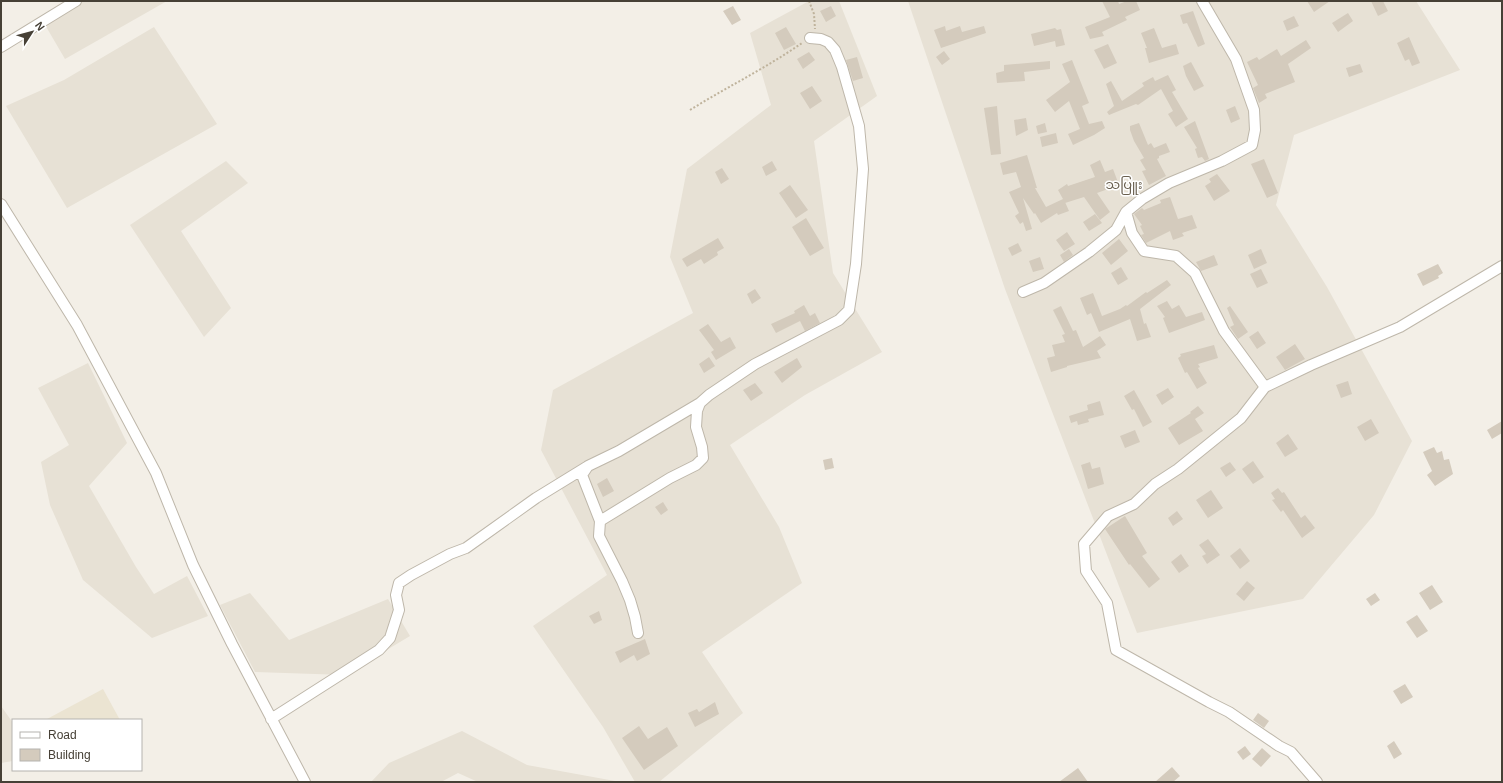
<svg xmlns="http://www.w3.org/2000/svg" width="1503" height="783" viewBox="0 0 1503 783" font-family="Helvetica,'Noto Sans Myanmar',sans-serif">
  <rect width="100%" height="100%" fill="#f3efe7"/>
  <!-- residential -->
  <path fill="#e7e1d5" d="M71,1h96l-102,58 -24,-41z
    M809,1h30l38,95 -63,45 19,132 49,79 -77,43 -75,50 49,82 23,56 -100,69 41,61 -84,69h-24l-32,-55 -70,-101 74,-51 -66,-125 12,-60 140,-77 -23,-56 17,-88 84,-64 -21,-72z
    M908,1h508l44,69 -166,65 -18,70 51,82 85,154 -38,74 -71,84 -166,34 -132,-344z
    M154,27l63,97 -150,84 -61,-102 58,-26z
    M226,161l22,22 -67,48 50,77 -27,29 -74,-112z
    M88,363l39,80 -38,43 47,81 18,27 33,-18 21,40 -56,22 -69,-58 -33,-75 -9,-43 28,-17 -31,-57z
    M250,593l39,47 99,-41 22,37 -65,39 -90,-3 -35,-67z
    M1,706l12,17v38l-12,2z
    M462,731l65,34 88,16 -137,1 -20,-9 -17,9h-70l18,-19z"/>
  <!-- education -->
  <path fill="#ebe4d2" d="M103,689l17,31h-72l-1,-1z"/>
  <!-- building -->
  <path fill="#d4cbbd" d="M1102,1h16l1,3 8,-3h9l4,9 -15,7 2,3 -25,12 2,4 -14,3 -5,-12 25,-10z
    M1307,1h23l-16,11z
    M1371,1h12l5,10 -10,5z
    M733,6l8,14 -9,5 -9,-14z
    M831,6l5,10 -10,6 -6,-11z
    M1193,11l12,33 -7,3 -11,-24 -4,1 -3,-9z
    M1348,13l5,8 -15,11 -6,-9z
    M1294,16l5,10 -12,5 -4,-10z
    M945,26l1,5 14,-5 2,6 22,-6 2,7 -45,15 -7,-18z
    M786,27l10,17 -12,6 -9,-17z
    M1055,28l2,2 4,-1 4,16 -9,2 -1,-6 -21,5 -3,-12z
    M1154,28l8,20 14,-4 3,10 -30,9 -4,-15h2l-6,-15z
    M1409,37l11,26 -8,3 -3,-7 -4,2 -8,-18z
    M1306,40l5,8 -23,16 7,18 -30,12 2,4 -8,5 -6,-15 5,-3 -11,-23 10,-5 2,3 18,-11 4,7z
    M1108,44l9,19 -13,6 -10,-19z
    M944,51l6,8 -8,6 -6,-8z
    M809,52l6,8 -12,9 -6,-10z
    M857,57l6,21 -10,3 -7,-21z
    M1072,60l17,43 -7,3 7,18 13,-3 3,7 -11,7 -21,10 -5,-11 12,-5 -11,-28 -14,11 -9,-12 24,-18 -8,-18z
    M1050,61v8l-26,3 1,9 -28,2 -1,-10 8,-2v-6z
    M1191,62l13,24 -10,5 -8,-15 -3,-10z
    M1360,64l3,8 -14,5 -3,-9z
    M1168,75l8,15 -4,2 16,27 -12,8 -8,-13 5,-3 -12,-22 -23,16 -2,-1 -27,11 -2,-3 7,-6 -8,-22 5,-3 11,20 22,-15 -2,-3 11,-6 2,4z
    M812,86l10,15 -12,8 -10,-16z
    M997,106l4,48 -10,1 -7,-47z
    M1235,106l5,13 -9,4 -5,-13z
    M1026,118l2,12 -12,6 -2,-16z
    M1195,121l14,38 -4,2 -3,-4 -4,1 -3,-9 2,-1 -13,-21z
    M1045,123l2,9 -9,2 -2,-8z
    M1139,123l9,22 3,-2 3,5 12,-5 4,9 -11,4v2l-2,1 9,17 -17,9 -7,-14 4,-1 -6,-10 4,-2 -10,-17 -4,-11v-4z
    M1056,133l2,10 -16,4 -2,-10z
    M1027,155l10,33h-2l11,19 17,-8 -5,-9 9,-6 1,2 27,-9 -5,-12 10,-5 5,12 8,-3 6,16 -22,8 13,19 -10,8 -16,-23 -19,6v-1l4,9 -11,4 -1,-2 -16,10 -6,-10 -1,1 -11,-16 9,31 -6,2 -3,-9 -3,2 -5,-8 4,-3 -10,-21 12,-5 -5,-15 -13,3 -3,-12z
    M1264,159l14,34 -11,5 -16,-34z
    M772,161l5,9 -11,6 -4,-9z
    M722,168l7,11 -8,5 -6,-12z
    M1217,174l13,17 -16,10 -9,-15 6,-4 -2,-3z
    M790,185l18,25 -12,8 -17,-25z
    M1170,197l8,22 14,-4 5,13 -15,5 2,3 -11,4 -3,-9 -24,12 -5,-8 3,-1 -4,-8 2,-1 -8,-11 8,-6 2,2 17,-7 -1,-3z
    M1095,214l7,9 -13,8 -6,-9z
    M806,218l18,30 -14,8 -18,-29z
    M1067,232l8,12 -11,7 -8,-11z
    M718,238l6,10 -7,4 1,3 -14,9 -3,-5 -14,8 -5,-8z
    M1119,239l9,12 -17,14 -9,-12z
    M1018,243l4,8 -10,5 -4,-8z
    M1069,249l4,6 -9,7 -4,-7z
    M1261,249l6,14 -13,6 -6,-14z
    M1214,255l4,10 -17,6 -5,-9z
    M1040,257l4,12 -11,3 -4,-11z
    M1438,264l5,9 -5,3 1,2 -16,8 -6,-12z
    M1121,267l7,12 -10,6 -7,-12z
    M1261,269l7,14 -11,5 -7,-14z
    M1167,280l4,5 -31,24 4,15 2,-1 5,14 -14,4 -7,-22 -31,13 -8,-19 -4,2 -7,-17 13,-5 9,23 18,-7 6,-4 1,1 19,-14 1,1z
    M755,289l6,9 -9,6 -5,-10z
    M1167,301l5,8 7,-4 7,12 16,-5 3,8 -36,13 -6,-15 2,-1 -8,-11z
    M804,305l6,11 5,-3 5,10 -15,8 -5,-10 -24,12 -5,-9 24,-11 -1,-2z
    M1061,306l12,25 3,-1 7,17 17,-11 6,9 -9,6 4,7 -34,8v1l-16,5 -4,-14 8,-2 -3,-11 13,-3 -3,-7 3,-1 -12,-24z
    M1230,306l18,26 -10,7 -8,-12 4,-2 -7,-17z
    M708,324l13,18 9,-5 6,11 -20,12 -5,-8 3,-2 -15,-20z
    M1258,331l8,12 -9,6 -8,-12z
    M1295,344l10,15 -20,11 -9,-13z
    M1214,345l4,13 -20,6 2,3 -2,1 9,15 -10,6 -10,-17 -2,1 -7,-15 3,-2 -1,-2z
    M709,357l6,9 -11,7 -5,-9z
    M797,358l5,9 -20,16 -8,-11z
    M1348,381l4,13 -11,4 -5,-13z
    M755,383l8,10 -12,8 -8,-11z
    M1168,388l6,9 -12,8 -6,-10z
    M1134,390l18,32 -9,5 -9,-18 -2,1 -8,-14z
    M1100,401l4,14 -16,4 1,3 -11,3 -1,-4 -6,2 -2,-7 19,-6 -1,-5z
    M1198,406l6,7 -9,6 8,12 -24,14 -11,-17 23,-15 -1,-1z
    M1371,419l8,14 -14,8 -8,-14z
    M1502,421v12l-10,6 -5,-9z
    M1135,430l5,12 -15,6 -5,-12z
    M1288,434l10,15 -13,8 -9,-14z
    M1434,447l3,6 5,-2 2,9 5,-1 4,15 -18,12 -8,-11 5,-4 -9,-19z
    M832,458l2,10 -9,2 -2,-10z
    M1253,461l11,16 -11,7 -11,-15z
    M1090,462l2,7 8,-2 4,17 -16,5 -7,-24z
    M1230,462l6,8 -10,7 -6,-9z
    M607,478l7,13 -11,6 -6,-13z
    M1278,488l4,5 2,-1 17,26 4,-3 10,13 -13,10 -19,-28 -2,2 -9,-12 3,-1 -4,-6z
    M1211,490l12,18 -15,10 -12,-18z
    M663,502l5,8 -7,5 -6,-8z
    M1177,511l6,8 -10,7 -5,-8z
    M1125,516l22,37 -5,3 18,23 -11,9 -19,-24 -1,1 -24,-36z
    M1208,539l12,16 -13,9 -5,-8 4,-2 -7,-9z
    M1240,548l10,13 -10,8 -10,-13z
    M1181,554l8,12 -10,7 -8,-11z
    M1247,581l8,7 -11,13 -8,-7z
    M1432,585l11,17 -13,8 -11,-17z
    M1375,593l5,7 -9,6 -5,-7z
    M599,611l3,9 -8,4 -5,-8z
    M1417,615l11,16 -11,7 -11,-16z
    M645,639l5,15 -13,7 -3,-6 -14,8 -5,-11z
    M1405,684l8,13 -12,7 -8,-13z
    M715,702l4,12 -24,13 -7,-14 9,-4 2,3z
    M1258,713l11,8 -5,7 -11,-8z
    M639,726l9,13 19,-12 11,19 -34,24 -22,-32z
    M1394,741l8,13 -8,5 -7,-13z
    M1245,746l6,8 -8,6 -6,-8z
    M1262,748l9,8 -10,11 -9,-8z
    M1172,767l8,9 -7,6h-18z
    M1078,768l10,14h-29z"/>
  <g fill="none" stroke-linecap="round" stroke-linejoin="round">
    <defs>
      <path id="street" d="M1202,1l34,58 18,51 1,20 -3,15 -30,16 -53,22 -27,16 -16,13 6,21 12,18 32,5 19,17 29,58 41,56
        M1,47l75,-46
        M1,204l76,121 79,148 37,92 39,79 73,138
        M1023,292l21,-9 45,-31 27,-22 10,-18
        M600,521l70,-43 26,-13 7,-7 -1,-11 -6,-20 1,-16 3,-8 9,-8 46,-31 84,-44 10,-10 7,-46 7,-95 -4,-43 -17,-59 -7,-17 -7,-8 -7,-3 -11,-1
        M638,633l-3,-16 -5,-17 -8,-19 -23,-45 1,-15 -18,-46 6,-9 31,-15 81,-48
        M271,719l108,-69 11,-12 9,-28 -3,-15 3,-12 12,-8 39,-21 16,-6 70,-50 52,-32
        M1317,782l-26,-30 -12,-6 -50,-34 -20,-10 -93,-52 -9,-47 -21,-32 -2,-27 24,-28 26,-12 21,-20 23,-15 63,-51 24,-31 46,-22 89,-38 102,-61"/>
    </defs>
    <!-- street casing -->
    <use href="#street" stroke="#beb7aa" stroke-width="12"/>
    <!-- path -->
    <path stroke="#bfb39c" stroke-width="2" stroke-dasharray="2 2" stroke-linecap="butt" d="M809,1l5,13 1,15
      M690,110c37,-23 76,-42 112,-67"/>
    <!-- street -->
    <use href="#street" stroke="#fff" stroke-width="10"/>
  </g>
  <g text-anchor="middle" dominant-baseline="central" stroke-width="3" stroke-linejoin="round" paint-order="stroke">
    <!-- quarter labels -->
    <g font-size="13" fill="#685e4e" stroke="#fff">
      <text x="1124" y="184">သပြူး</text>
    </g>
  </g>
  <!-- border -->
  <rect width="1503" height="783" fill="none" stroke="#464036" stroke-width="4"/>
  <!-- legend -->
  <rect x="12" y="719" width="130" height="52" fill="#ffffff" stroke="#b5b3af"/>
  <rect x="20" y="732" width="20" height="6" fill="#ffffff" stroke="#b5b3af"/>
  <text x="48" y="739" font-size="12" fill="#464036">Road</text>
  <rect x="20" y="749" width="20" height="12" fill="#d4cbbd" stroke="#b5b3af"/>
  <text x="48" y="759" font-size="12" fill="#464036">Building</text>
  <!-- north arrow -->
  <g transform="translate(32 32) rotate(54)" stroke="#ffffff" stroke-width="3" paint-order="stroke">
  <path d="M0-3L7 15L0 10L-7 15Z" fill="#464036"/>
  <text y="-6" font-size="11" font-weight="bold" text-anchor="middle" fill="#464036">N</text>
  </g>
</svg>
